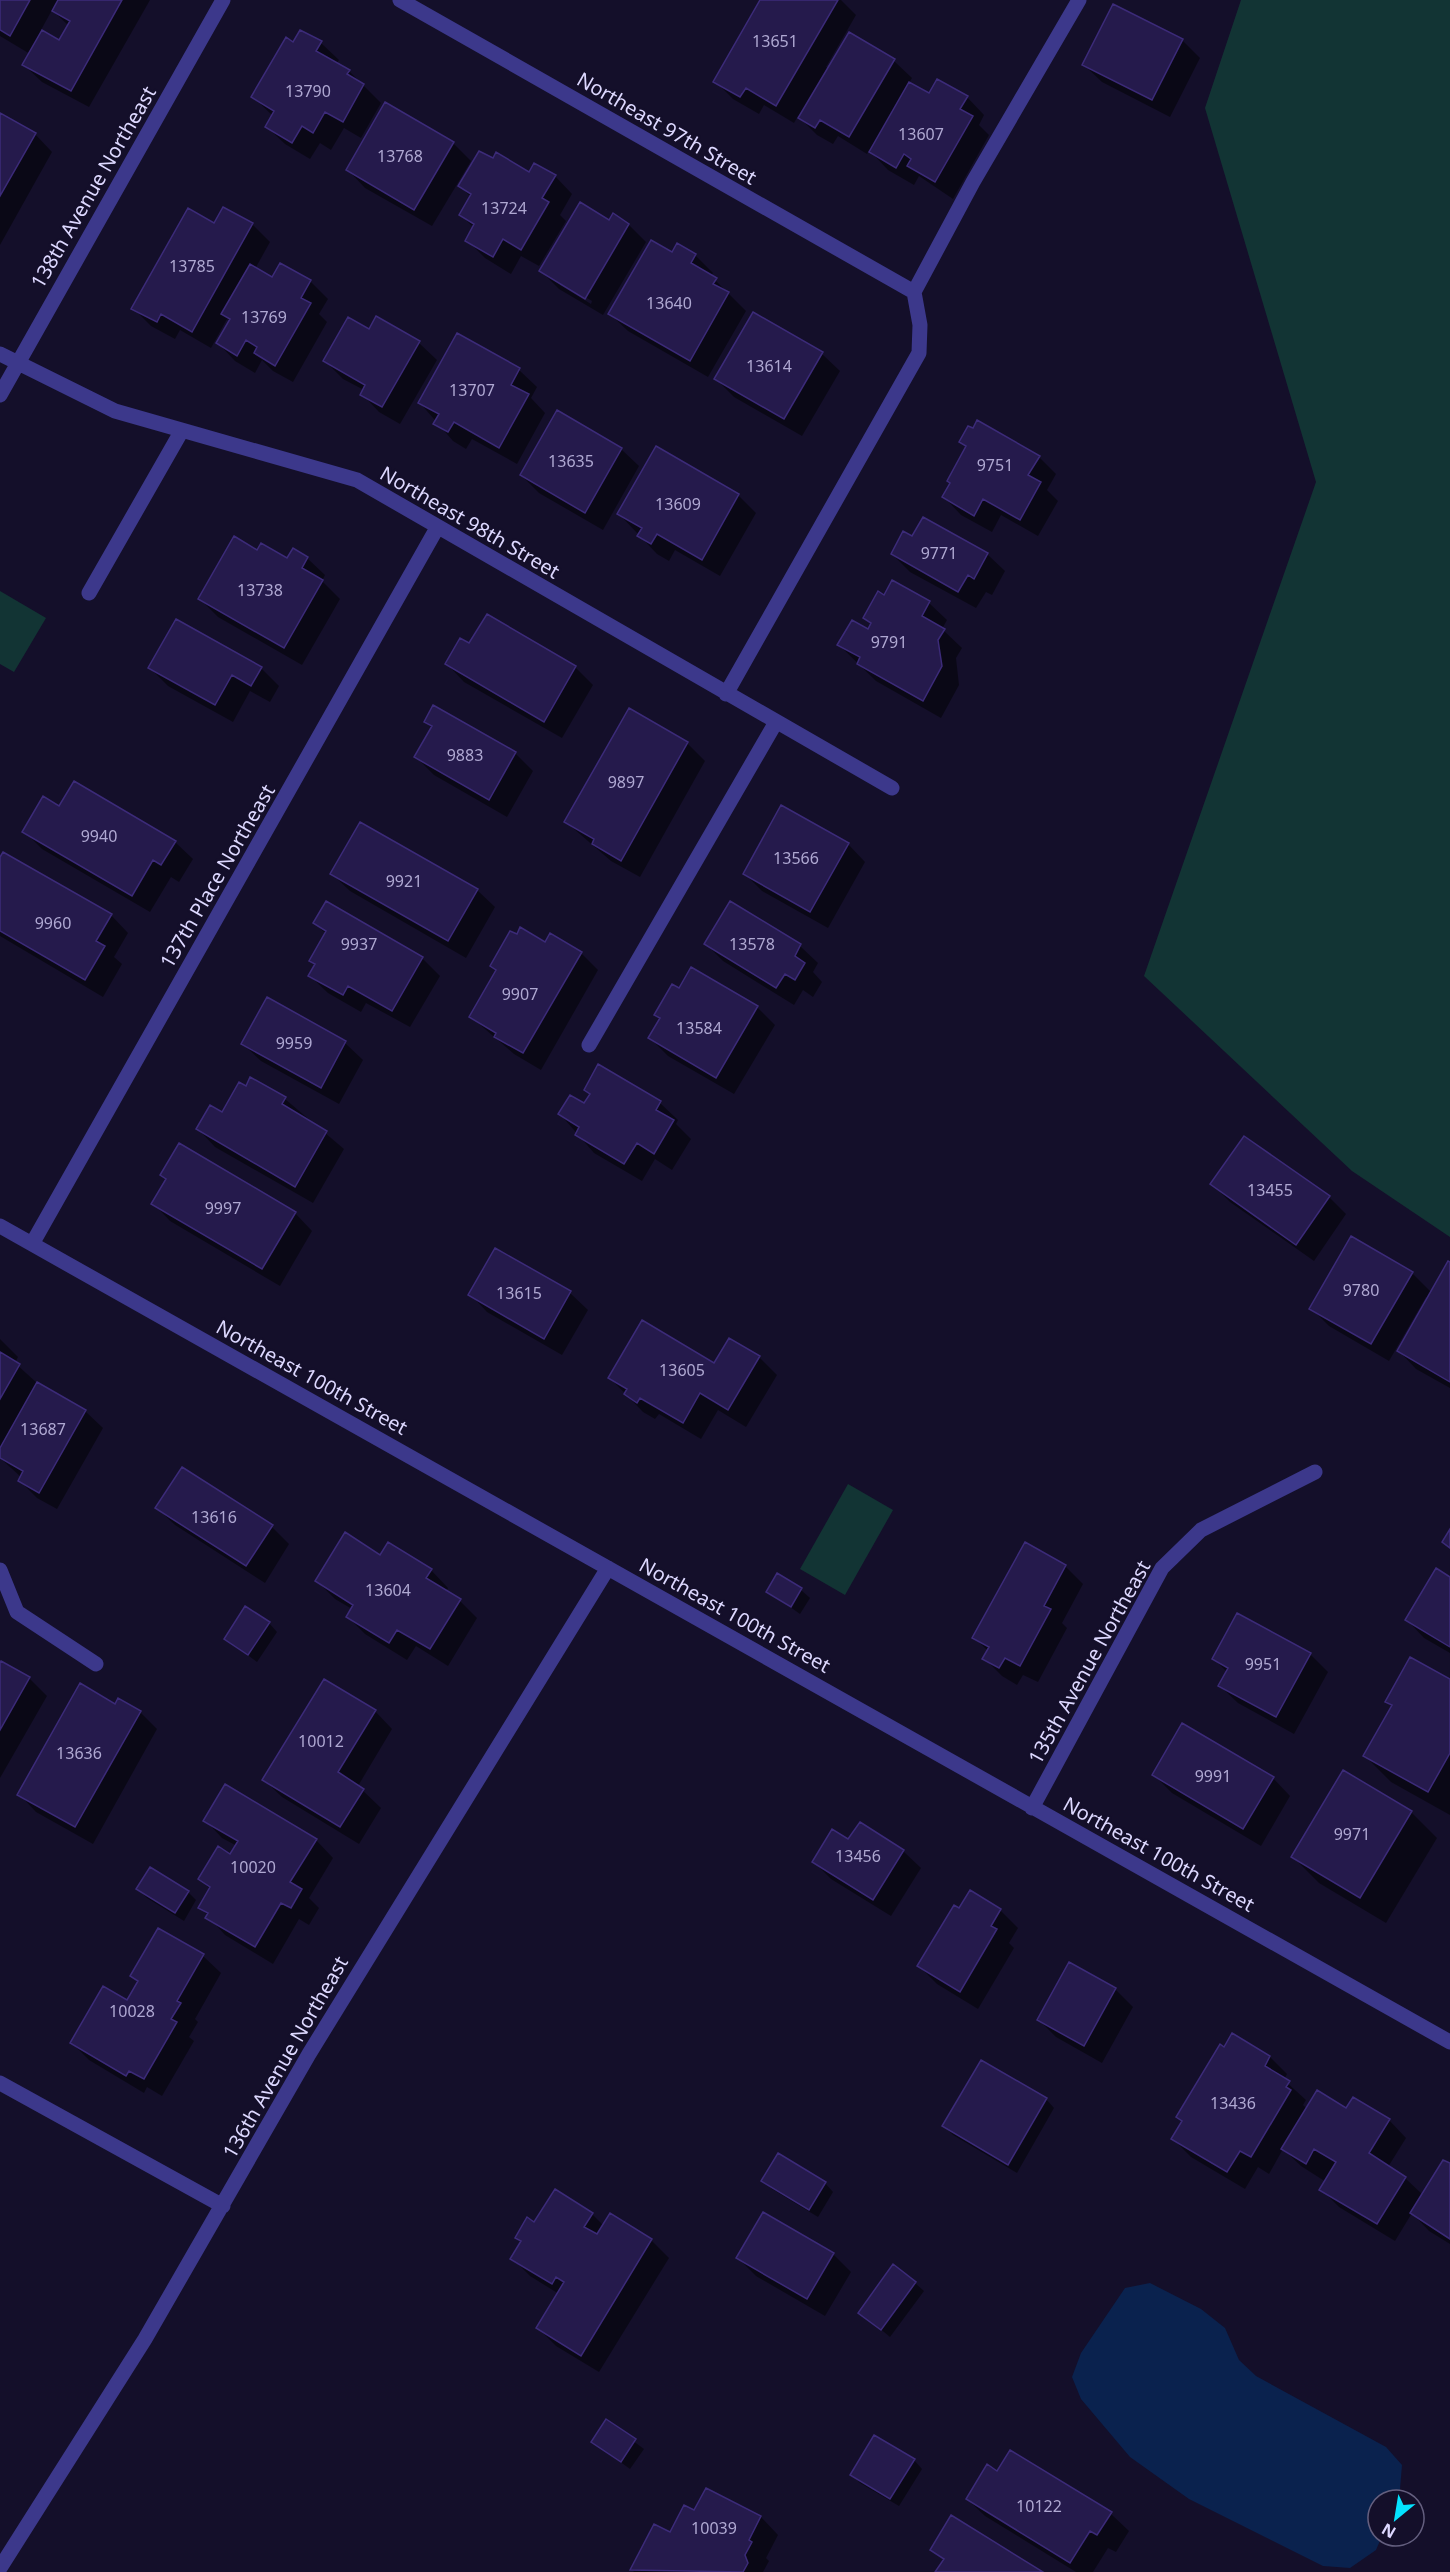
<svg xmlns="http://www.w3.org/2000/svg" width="1450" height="2572" viewBox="0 0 1450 2572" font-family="'Noto Sans',sans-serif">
  <rect width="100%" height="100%" fill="#140f2a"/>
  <!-- green -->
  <path fill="#123434" d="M1241,0h209v1237l-98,-66 -208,-195 172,-494 -111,-374z
    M0,591l46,27 -32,54 -14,-8z
    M848,1484l45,26 -48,85 -45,-26z"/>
  <!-- water -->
  <path fill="#0a224e" d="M1150,2283l51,26 24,19 14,32 17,16 130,71 16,18 -2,24 -4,11h-18v36h4l-6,14 -26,18 -27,-2 -134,-67 -59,-42 -49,-58 -9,-22 9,-24 44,-65z"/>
  <!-- shadow -->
  <path fill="#0007" fill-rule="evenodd" d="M0,0h150l-61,107 -47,-25 -18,-17 6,-11 -30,-18zM52,10l17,16 -9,16 -19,-12z
    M762,0h79l15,15 -30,52 3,2 21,-35 44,27 18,17 -3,5 21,12 37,2 17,18 -5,10 10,10 -36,64 -34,-23 -5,9 -26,-15 -19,-20 -2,4 -29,-18 -5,8 -16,-9 -19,-19 -4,7 -30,-18 -5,9 -26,-15 -18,-18z
    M301,32l20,11 18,17 -3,4 13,7 32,32 -20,35 -17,-10 -13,22 -11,-7 -10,16 -25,-15 -18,-17 6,-11 -20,-19z
    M1182,40l18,18 -30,59 -68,-35 -18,-17z
    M0,114l35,20 17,18 -52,93z
    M453,143l18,18 -39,65 -67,-38 -17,-18z
    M529,174l26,2 17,18 -12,21 6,6 -27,45 -18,-10 -10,18 -26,-16 -18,-18 7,-12 -13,-13 10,-18 -11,-11z
    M614,215l15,10 17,17 -43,73 -44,-26 -18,-18 68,-49zM560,282l32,19 -1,3 -31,-19z
    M252,224l18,18 -15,27 17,10 38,2 18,18 -9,15 8,8 -34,60 -20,-11 -11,-11 -7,13 -20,-12 -17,-18 12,-22 -3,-2 -16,29 -31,-18 -5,9 -24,-13 -18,-18 82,-83z
    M672,254l23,1 18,18 -2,3 35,35 -38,66 -80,-46 -18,-17z
    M754,314l68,40 18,17 -38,65 -68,-39 -18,-18z
    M370,331l49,12 18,17 -37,64 -21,-12 -17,-18 2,-4 -21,-11 -18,-18z
    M519,370l18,17 -6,11 14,15 -28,51 -45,-25 -6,10 -13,-8 -33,-38z
    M961,442l78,15 17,17 -9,16 11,11 -20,35 -37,-21 -9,17 -31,-17 -17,-18 23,-49z
    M621,449l18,17 -36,64 -64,-37 -18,-18z
    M738,495l18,18 -36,63 -45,-26 -6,11 -12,-7 -39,-41z
    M913,538l74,16 18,17 -13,24 -6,-3 -10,16 -66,-36 -18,-18z
    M258,552l30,8 19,-2 18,17 -3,6 18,18 -38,66 -84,-48 -18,-18z
    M893,582l36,21 18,17 -5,9 20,19 -6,10 3,27 -18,33 -65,-37 -37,-36 29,-14 4,-6 -7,-7 20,-21z
    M176,621l85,47 18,18 -9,16 -20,-11 -17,31 -65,-36 -18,-18z
    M470,645l105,22 18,18 -31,53 -98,-56 -17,-18z
    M630,710l57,33 18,18 -65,116 -29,-16 -45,-39z
    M426,722l89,31 18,18 -26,46 -73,-42 -18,-18 16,-29z
    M60,808l115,34 18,17 -14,23 -8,-5 -21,35 -108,-63 -18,-18z
    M848,844l17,18 -37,66 -66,-37 -18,-18z
    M0,861l111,54 17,18 -14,24 8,7 -19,33 -103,-61z
    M332,874l145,16 18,17 -29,51 -116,-67z
    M731,903l69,43 18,17 -5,9 9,10 -9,15 -10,-7 -9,15 -71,-44 -17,-17z
    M315,923l107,35 18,18 -30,51 -44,-24 -5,9 -33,-19 -18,-17 6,-10 -5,-5 15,-27z
    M581,953l17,17 -57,100 -27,-16 -43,-37 26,-45 -5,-6z
    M680,990l77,17 18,18 -41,69 -66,-38 -18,-18 11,-19 -5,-4z
    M267,999l78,44 18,17 -24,44 -78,-43 -18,-17z
    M599,1066l61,37 18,17 -2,4 15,15 -19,31 -17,-11 -13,22 -48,-28 -34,-39 25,-9 6,-10 -6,-6z
    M246,1088l39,11 59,50 -31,54 -98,-56 -17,-18 24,-15z
    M1212,1184l117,13 17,17 -32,47 -84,-59z
    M153,1203l142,10 17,18 -32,55 -110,-65z
    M496,1250l74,43 18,17 -26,45 -75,-43 -17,-18z
    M1450,1263v125l-34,-19 -17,-18 29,-52 -2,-2 -37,64 -60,-35 -18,-18 101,-35 20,20z
    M0,1339l18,18 -3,6 22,20 48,28 18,17 -46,81 -20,-11 -18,-18 2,-3 -21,-19z
    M759,1357l18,18 -31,52 -28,-17 -17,29 -42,-25 -4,5 -12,-7 -33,-34z
    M157,1508l115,19 17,17 -24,39 -90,-58z
    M1026,1544l39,22 18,18 -21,39 5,5 -29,54 -15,-7 -6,10 -15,-9 -18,-18 4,-7 -14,-14z
    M381,1557l50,13 17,18 -2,4 14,9 17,17 -29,48 -32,-20 -9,14 -42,-26 -17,-17 4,-8 -17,-10 -18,-18z
    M1450,1578v75l-26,-15 -17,-18z
    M801,1590l9,8 -10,16 -32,-23z
    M1238,1615l72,39 18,18 -34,62 -56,-31 -18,-17 7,-14 -13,-13z
    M269,1623l8,9 -20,30 -31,-23z
    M0,1666l29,12 18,18 -47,82z
    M1450,1681v134l-59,-33 -26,-26 27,-49 -5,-6z
    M116,1706l24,6 17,17 -64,115 -57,-32 -17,-18z
    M375,1711l17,18 -34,57 23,22 -22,36 -77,-47 -18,-17z
    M1154,1775l119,3 17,18 -29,50 -89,-53z
    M1411,1812l26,26 -51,85 -67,-40 -26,-26z
    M205,1820l111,20 17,18 -24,40 10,10 -10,17 -10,-6 -26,45 -48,-29 -25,-28 11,-17 -11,-11 31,-23 6,-10 -15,-8z
    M849,1841l54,10 18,17 -30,48 -60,-37 -17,-17z
    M138,1889l50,3 8,8 -12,21 -37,-23z
    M960,1910h40l18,18 -9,15 5,5 -36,61 -41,-25 -18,-18z
    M159,1930l44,26 18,17 -26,46 3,3 -9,15 5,4 -32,55 -15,-9 -3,6 -55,-33 -17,-17 56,-41 11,-19 -7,-7z
    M1070,1964l46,26 17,17 -31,56 -46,-26 -17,-17z
    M1270,2057l17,17 -3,6 22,20 -3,5 4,4 40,1 42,10 17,18 -18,29 17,11 18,17 27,-30v79l-21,-13 -17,-18 -17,28 -56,-34 -18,-18 5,-7 -25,-16 -18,-17 -14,25 -11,-7 -13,22 -54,-32 -18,-18z
    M1046,2099l8,9 -37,65 -64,-38 -9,-9z
    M763,2181l62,2 8,9 -15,25 -46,-28z
    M555,2191l37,23 12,12 7,-11 40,25 18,18 -70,114 -43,-26 -18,-18 21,-34 -29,-18 -18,-18 10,-15 -5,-6 18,-12z
    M833,2254l18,18 -26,44 -69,-40 -18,-18z
    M915,2283l9,8 -34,46 -30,-25z
    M606,2421l38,28 -14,20 -37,-27z
    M914,2460l8,9 -23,37 -39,-23 -8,-8z
    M997,2473l114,41 18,17 -13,21 -8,-4 -15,24h-17l-91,-56 -18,-17z
    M707,2490l54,27 17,18 -12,23 3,3 -6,11h-129l-2,-2 23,-44 15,8 25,-22z"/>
  <!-- building -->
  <path fill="#251a4c" stroke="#3c2b79" stroke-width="1.5" d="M0,0h30l-20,36 -10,-6z
    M58,0h64l-51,91 -49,-26 20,-35 17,10 11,-19 -18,-10z
    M760,0h78l-62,106 -30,-18 -6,9 -27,-15z
    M1113,4l70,35 -31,61 -70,-35z
    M300,30l22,11 -6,10 34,19 -3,4 17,10 -21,38 -18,-10 -12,21 -11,-7 -10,17 -27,-16 9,-16 -23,-14 35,-60 7,5z
    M849,32l46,27 -46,78 -29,-17 -5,8 -17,-10z
    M937,79l31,17 -8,13 13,7 -38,66 -28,-16 4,-7 -7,-5 -8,14 -27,-16 40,-70 20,11z
    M385,102l69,40 -40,68 -68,-40z
    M0,113l36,20 -36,63z
    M479,151l14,7 3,-6 33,20 5,-9 22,12 -14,23 7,4 -28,48 -18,-11 -10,18 -28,-16 9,-17 -15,-9 12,-21 -13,-8z
    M580,202l29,18 4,-7 16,11 -44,75 -46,-28z
    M223,207l30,16 -61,109 -31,-18 -4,8 -26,-13 57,-101 26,15z
    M651,240l21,12 5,-9 19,11 -5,9 26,15 -4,6 16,8 -39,69 -82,-47z
    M280,263l31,17 -10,18 10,5 -36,63 -21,-13 3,-6 -11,-7 -9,16 -21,-13 14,-24 -9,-5 29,-50 22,13z
    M753,312l70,40 -39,67 -70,-40z
    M376,316l44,25 -38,66 -22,-12 5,-10 -42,-24 25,-44 21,12z
    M457,333l63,35 -9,17 18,9 -30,54 -45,-26 -6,10 -15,-8 6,-10 -21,-11z
    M557,410l65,38 -37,65 -65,-38z
    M977,420l63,36 -12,19 13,7 -21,38 -37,-21 -9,17 -32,-19 8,-14 -3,-2 19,-35 -7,-4 9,-16 5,2z
    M656,446l83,48 -37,66 -45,-26 -6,10 -14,-8 5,-8 -25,-14z
    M923,517l65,36 -14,26 -6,-4 -10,17 -67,-38 12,-23 9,5z
    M234,536l23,14 4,-7 26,15 6,-10 15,9 -6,11 21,12 -39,68 -86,-49z
    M892,580l38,21 -8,15 23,13 -7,11 4,26 -19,35 -66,-37 3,-7 -23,-12 15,-25 16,9 3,-6 -8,-5 15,-27 6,4z
    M487,614l89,52 -32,56 -99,-58 15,-26 9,5z
    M176,619l86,48 -11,19 -19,-11 -17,30 -67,-37z
    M433,705l83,47 -27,48 -75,-43 18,-31 -8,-4z
    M629,708l59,34 -67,119 -29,-17 2,-5 -30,-17z
    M74,781l102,60 -15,24 -8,-5 -21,36 -110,-64 21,-36 16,10z
    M781,805l68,38 -39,69 -67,-38z
    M360,822l118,67 -30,52 -118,-67z
    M3,852l109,62 -16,27 9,5 -20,34 -85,-49v-74z
    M326,901l97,56 -31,54 -44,-25 -5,9 -35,-19 7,-12 -6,-3 17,-30 -13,-8z
    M730,901l71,43 -6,12 10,7 -10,17 -10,-6 -9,14 -72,-44z
    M520,927l25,15 5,-9 32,19 -59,101 -29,-16 2,-4 -27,-16 27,-47 -6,-4 20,-35 7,3z
    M691,967l67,39 -42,72 -68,-40 12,-20 -6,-3 18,-31 7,4z
    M267,997l79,44 -25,47 -80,-44z
    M598,1064l63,37 -5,9 18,10 -20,34 -17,-11 -13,21 -49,-29 4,-8 -21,-13 12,-19 14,8 6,-9 -6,-4z
    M250,1077l36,20 -4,7 45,27 -32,56 -99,-58 14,-24 12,7 17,-30 7,4z
    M1244,1136l86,60 -34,49 -86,-61z
    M179,1143l117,69 -34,57 -111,-65 15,-25 -6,-4z
    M1351,1236l62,36 -42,72 -62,-35z
    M495,1248l76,43 -27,48 -76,-44z
    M1448,1261l2,1v120l-53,-31z
    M642,1320l72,43 15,-25 31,18 -32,54 -28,-17 -17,30 -43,-25 -3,5 -13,-9 3,-5 -19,-11z
    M0,1352l20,12 -20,35z
    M37,1382l49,28 -47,83 -21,-12 5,-10 -23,-13v-10z
    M182,1467l91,58 -27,41 -91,-58z
    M1450,1529v19l-8,-6z
    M345,1532l35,23 8,-13 44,27 -6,9 35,21 -31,50 -33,-19 -8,13 -43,-26 7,-12 -38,-24z
    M1025,1542l41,23 -22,41 7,3 -31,57 -15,-8 -6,10 -17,-9 7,-12 -17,-9z
    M1436,1568l14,9v70l-45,-27z
    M777,1573l25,15 -11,19 -25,-15z
    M245,1606l25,16 -22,33 -24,-16z
    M1237,1613l74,40 -35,64 -58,-31 10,-18 -16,-9z
    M1410,1657l40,22v74l-22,39 -65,-36 29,-51 -7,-3z
    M1,1661l29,16 -30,53v-67z
    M324,1679l52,31 -38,62 26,17 -24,38 -78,-47z
    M80,1683l35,21 3,-6 23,13 -66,116 -58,-32z
    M1182,1723l92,54 -31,52 -91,-54z
    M1343,1770l69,41 -52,87 -69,-41z
    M225,1784l92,55 -27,43 12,7 -11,19 -10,-5 -26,44 -50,-29 3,-5 -10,-5 12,-21 -12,-8 20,-33 12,8 8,-13 -35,-20z
    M860,1822l44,28 -31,50 -61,-38 20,-33 16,10z
    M150,1867l39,24 -14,22 -39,-24z
    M970,1890l31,19 -10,17 6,3 -37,63 -43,-26 37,-61 5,3z
    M158,1928l46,26 -27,47 4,2 -10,16 6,3 -33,57 -15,-8 -3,5 -56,-33 33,-57 24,14 11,-19 -8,-5z
    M1069,1962l47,26 -32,58 -47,-26z
    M1232,2033l38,23 -5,10 25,15 -4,6 5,3 -40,67 -11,-6 -13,21 -56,-33 11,-18 -6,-4 44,-73 4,3z
    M981,2060l66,38 -39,67 -66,-39z
    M1317,2090l29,18 7,-11 37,22 -21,34 37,24 -29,47 -58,-34 17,-28 -22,-13 -8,15 -25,-15z
    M778,2153l48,29 -17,28 -48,-29z
    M1443,2160l7,3v76l-40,-26z
    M555,2189l38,24 -9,14 13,7 13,-21 42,26 -71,117 -45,-28 28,-46 -8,-5 -4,7 -42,-25 11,-18 -6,-3 12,-21 7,5z
    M763,2212l71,41 -27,46 -71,-41z
    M893,2264l23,18 -35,48 -23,-17z
    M606,2419l30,20 -15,23 -30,-20z
    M874,2435l41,24 -25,40 -40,-24z
    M1010,2450l102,62 -15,23 -7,-4 -20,32 -104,-64 21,-35 10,7z
    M706,2488l55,28 -12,24 3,2 -7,13 3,8 -5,9 -113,-2 24,-46 16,8 14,-27 10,5z
    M951,2515l92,57h-108l9,-13 -14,-9z"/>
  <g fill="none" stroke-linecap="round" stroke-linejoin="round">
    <!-- minor -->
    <path stroke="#3c388b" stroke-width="15" d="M400,0l514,292
      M0,354l115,57 242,69 535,308
      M0,395l223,-395
      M89,593l92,-161
      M726,694l193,-341 1,-28 -6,-33 59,-110 106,-182
      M589,1045l187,-323
      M0,1226l1450,816
      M32,1244l405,-716
      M0,1570l17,42 79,52
      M1032,1808l130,-240 39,-38 114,-58
      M0,2083l223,123
      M0,2568l145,-229 164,-285 299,-486"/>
  </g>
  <g text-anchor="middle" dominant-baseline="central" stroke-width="4.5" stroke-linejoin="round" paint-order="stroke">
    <!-- number labels -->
    <g font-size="16" fill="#afa8d2">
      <text x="775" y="41">13651</text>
      <text x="308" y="91">13790</text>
      <text x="921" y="134">13607</text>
      <text x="400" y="156">13768</text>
      <text x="504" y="208">13724</text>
      <text x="192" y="266">13785</text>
      <text x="669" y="303">13640</text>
      <text x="264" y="317">13769</text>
      <text x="769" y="366">13614</text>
      <text x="472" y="390">13707</text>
      <text x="571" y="461">13635</text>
      <text x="995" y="465">9751</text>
      <text x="678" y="504">13609</text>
      <text x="939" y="553">9771</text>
      <text x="260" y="590">13738</text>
      <text x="889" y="642">9791</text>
      <text x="465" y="755">9883</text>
      <text x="626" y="782">9897</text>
      <text x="99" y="836">9940</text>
      <text x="796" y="858">13566</text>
      <text x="404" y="881">9921</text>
      <text x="53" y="923">9960</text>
      <text x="359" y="944">9937</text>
      <text x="752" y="944">13578</text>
      <text x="520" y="994">9907</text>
      <text x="699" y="1028">13584</text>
      <text x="294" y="1043">9959</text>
      <text x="1270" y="1190">13455</text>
      <text x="223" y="1208">9997</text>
      <text x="1361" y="1290">9780</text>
      <text x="519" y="1293">13615</text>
      <text x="682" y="1370">13605</text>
      <text x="43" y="1429">13687</text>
      <text x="214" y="1517">13616</text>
      <text x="388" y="1590">13604</text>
      <text x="1263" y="1664">9951</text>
      <text x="321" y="1741">10012</text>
      <text x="79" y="1753">13636</text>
      <text x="1213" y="1776">9991</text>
      <text x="1352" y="1834">9971</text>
      <text x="858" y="1856">13456</text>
      <text x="253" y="1867">10020</text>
      <text x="132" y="2011">10028</text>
      <text x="1233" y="2103">13436</text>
      <text x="1039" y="2506">10122</text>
      <text x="714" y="2528">10039</text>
    </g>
    <!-- street labels -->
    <g font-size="20" fill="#ddd8ff" stroke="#140f2a">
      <text transform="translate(667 128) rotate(30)">Northeast 97th Street</text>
      <text transform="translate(93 187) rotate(-60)">138th Avenue Northeast</text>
      <text transform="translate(470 522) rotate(30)">Northeast 98th Street</text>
      <text transform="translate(217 876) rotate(-60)">137th Place Northeast</text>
      <text transform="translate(312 1377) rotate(29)">Northeast 100th Street</text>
      <text transform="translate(735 1615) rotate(29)">Northeast 100th Street</text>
      <text transform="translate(1089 1662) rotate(-61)">135th Avenue Northeast</text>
      <text transform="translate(1159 1854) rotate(29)">Northeast 100th Street</text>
      <text transform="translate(285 2057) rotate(-60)">136th Avenue Northeast</text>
    </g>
  </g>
  <!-- north arrow -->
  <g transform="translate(1396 2518) rotate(210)"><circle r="28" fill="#140f2a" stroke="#645f7f" stroke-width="1.5"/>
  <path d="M0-4.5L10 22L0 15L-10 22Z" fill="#04e3ff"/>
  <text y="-9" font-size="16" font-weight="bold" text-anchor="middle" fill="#ddd8ff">N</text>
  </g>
</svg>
